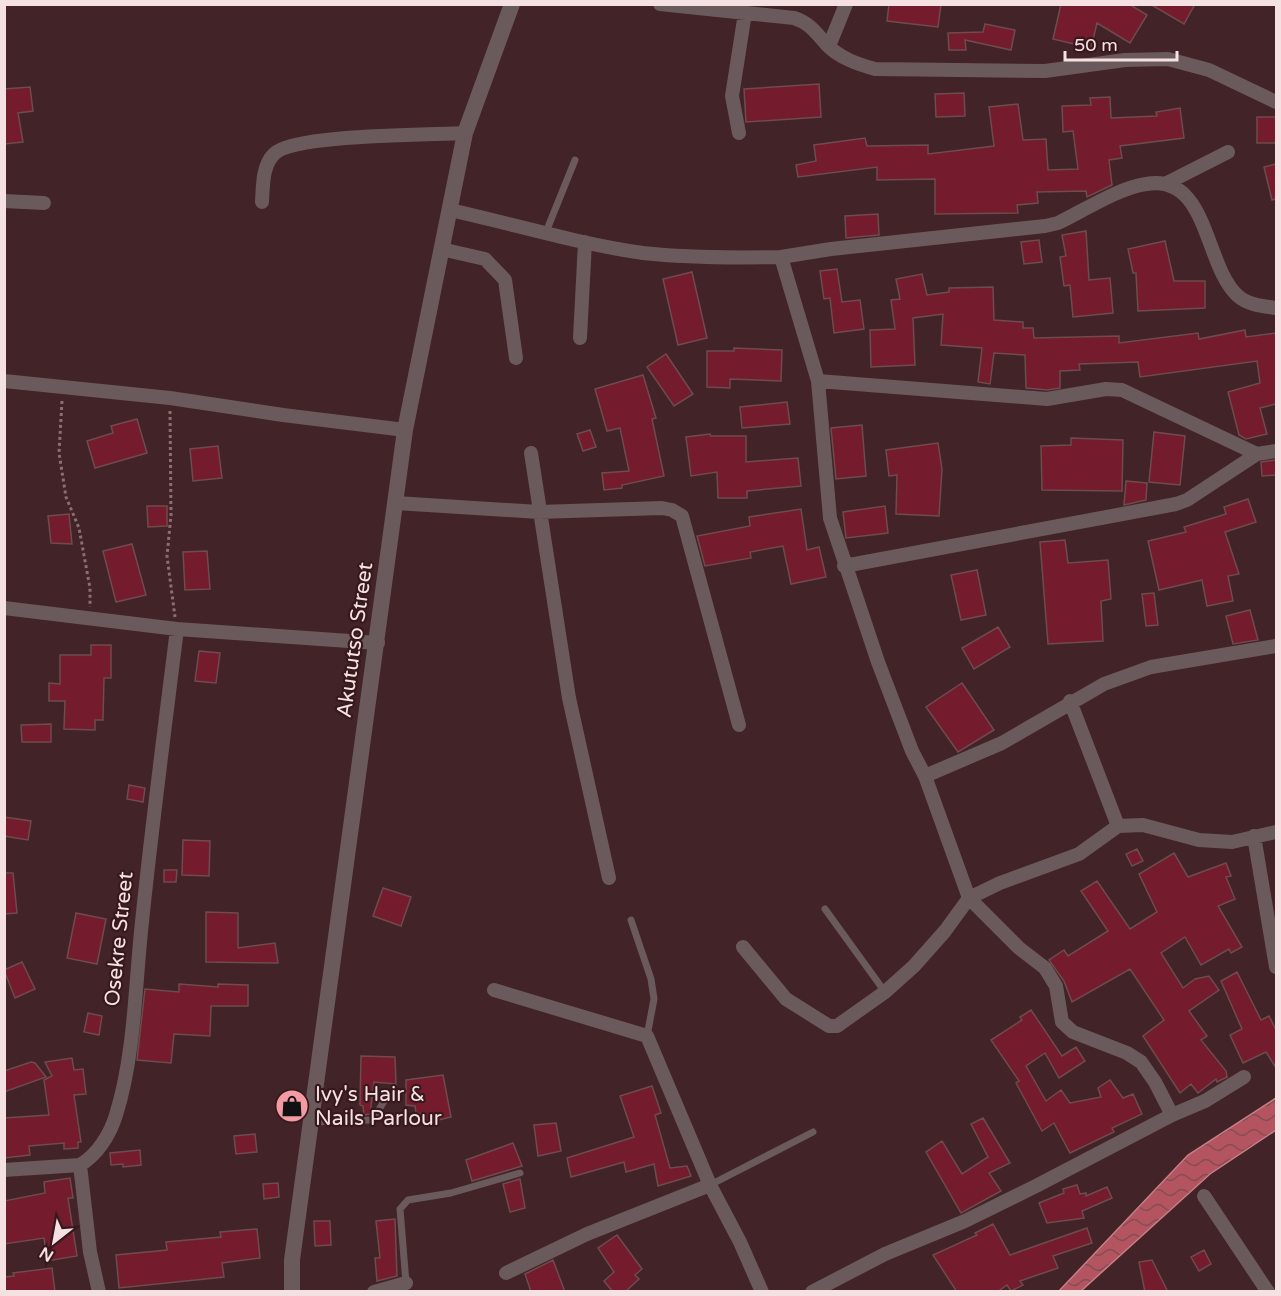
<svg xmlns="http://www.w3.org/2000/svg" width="1281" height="1296" viewBox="0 0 1281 1296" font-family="'Varela Round',sans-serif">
  <defs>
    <pattern id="water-waves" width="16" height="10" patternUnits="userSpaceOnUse" patternTransform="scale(1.5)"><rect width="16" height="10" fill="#b35460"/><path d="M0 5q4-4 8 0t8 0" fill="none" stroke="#844d53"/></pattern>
  </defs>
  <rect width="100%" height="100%" fill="#422327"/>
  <!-- water -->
  <path fill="url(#water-waves)" stroke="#c77e87" stroke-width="1.5" d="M1276,1098v32l-66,44 -129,117h-22l129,-136z"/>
  <!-- building -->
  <path fill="#751b2e" stroke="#6e4b4e" stroke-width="1.5" d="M889,4h52l-3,23 -51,-6z
    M1061,4h68l18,11 -17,28 -33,-20 -6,25 -38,-9z
    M1150,4h45l-11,20z
    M985,24l30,6 -4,20 -46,-10 1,10h-17l-1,-17 35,-1z
    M819,84l2,33 -75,5 -2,-33z
    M30,87l3,24 -15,2 5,29 -19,2v-55z
    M964,93l1,23 -29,1 -1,-23z
    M1110,97l1,21 46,-2 -1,-4 24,-4 4,30 -64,8 2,12 -13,2 3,25 -25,12 -1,-6 -49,1 1,11 -21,2 1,8 -83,1v-35l-58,1v-13l-79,10 -2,-12 20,-4 -2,-16 51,-7 2,8 61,-1v9l66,-8 -5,-39 29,-3 5,36 23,-1 2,31 30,-1 -5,-38 -10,1 -1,-26 29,-1 -1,-7z
    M1257,117h19v26h-19z
    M1276,164v35l-4,1 -8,-33z
    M878,214l1,21 -33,3 -1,-22z
    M1086,231l3,49 21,-2 3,35 -40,4 -3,-32 -6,1 -4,-29 6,-1 -4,-21z
    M1039,240l3,22 -18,2 -3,-22z
    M1165,241l9,40h31v27l-67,3 -2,-38h-3l-5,-24z
    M837,269l5,33 18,-2 4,29 -30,4 -4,-35 -6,1 -4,-28z
    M692,272l15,66 -29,7 -15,-66z
    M922,274l5,21 22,-3v-4l44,-1 1,33 29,2v6h10l1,10 85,-2v7l79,-10 1,6 46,-9 1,7 30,-4v71l-16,4 7,26 -21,5 -7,-4 -11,-43 32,-9 -3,-22 -117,16 -2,-15 -59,2 1,6 -20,1v17l-13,2 -21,-2 -1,-33 -31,-2 -4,31 -12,-2 4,-34 -41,-3 2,-31 -30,4 2,47 -44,2 -1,-37 25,-1 -4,-29 9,-1 -4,-20z
    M734,348l48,2 -1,31 -51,-2v9l-23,-1v-36h27z
    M666,354l27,40 -19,12 -27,-39z
    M643,375l13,43 -4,1 12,57 -42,9v3l-18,2 -2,-17 27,-2 -9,-43 -13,3 -12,-42z
    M787,402l3,22 -48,4 -2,-21z
    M137,419l10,34 -52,15 -8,-27 26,-8 -2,-7z
    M862,425l4,51 -30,3 -5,-51z
    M590,430l6,17 -13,4 -6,-17z
    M1154,432l31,4 -5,49 -31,-3z
    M710,434l1,2h35v26l52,-4 3,28 -54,5v7h-29l-1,-26 -26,4 -5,-39z
    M1071,438l52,2 -1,51 -80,-1 -1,-44 30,-1z
    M938,443l4,26 -3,47 -43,-2 1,-39 -8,1 -3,-26z
    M218,446l4,32 -29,3 -3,-32z
    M1276,460v15l-14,1 -1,-14z
    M1126,481l21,2 -1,17 -22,5z
    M1248,499l8,23 -31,10 14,42 -11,2 5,25 -26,5 -5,-26 -43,10 -11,-49 38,-9 -2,-5 42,-13 -2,-7z
    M147,506h20v20l-19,1z
    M885,506l3,27 -42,5 -3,-26z
    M801,509l6,41 12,-3 7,30 -35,7 -8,-38 -33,6 1,6 -46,8 -8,-30 53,-10 -1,-9z
    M69,514l3,30 -21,-1 -3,-27z
    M1065,540l3,23 40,-3 3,39 -10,2 2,40 -55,3 -8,-102z
    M132,544l14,51 -30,7 -13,-51z
    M207,551l3,38 -25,1 -2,-38z
    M977,570l9,45 -25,5 -10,-45z
    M1154,593l4,32 -12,1 -4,-32z
    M1250,610l8,30 -25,4 -7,-28z
    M998,627l12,20 -36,22 -12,-21z
    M91,645h20v33h-7l-1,42h-8v10l-31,-1 1,-28h-16v-18l11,1v-29h31z
    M199,651l21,2 -4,30 -21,-2z
    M962,683l32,47 -36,22 -32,-45z
    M51,724v18h-29l-1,-17z
    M129,785l16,3 -2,14 -16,-3z
    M4,817l27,4 -3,19 -24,-4z
    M183,840l27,1 -1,35 -27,-1z
    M1137,849l6,12 -11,5 -6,-12z
    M1174,853l14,24 38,-14 5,13 -5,1 9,22 -17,7 24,41 -11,6 -2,-4 -28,16 -16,-28 -24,16 22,35 12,-9 14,-3 10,14 -30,21 18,25 -6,4 25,31 1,6 -10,5 -1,-3 -18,14 -7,-9 -11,9 -37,-57 21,-16 -34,-51 -58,33 -8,-21 -15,-21 15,-10 4,6 40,-25 -27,-40 16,-10 33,48 27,-17 -18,-38z
    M164,870h13l-1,12h-12z
    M4,873h9l4,40 -13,1z
    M383,888l28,9 -10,29 -28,-10z
    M206,912l32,1v35l37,-5 3,20 -72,-1z
    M76,913l30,6 -9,45 -30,-6z
    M22,962l13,27 -20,9 -11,-28z
    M1237,972l24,48 8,-4 7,14v38l-10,-16 -23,11 -13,-28 12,-6 -21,-48z
    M179,984l39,3v-3l30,1v21h-37l-1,30 -36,-2 -3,29 -34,-3 8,-71 34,3z
    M1031,1010l31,46 14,-9 9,14 -26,17 -14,-25 -19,13 20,35 15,-11 9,13 31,-6 -3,-9 12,-8 13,18 10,-4 9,20 -30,14 2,4 -44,21 -16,-30 -12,8 -26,-48 3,-2 -28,-41 31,-20 -2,-3z
    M88,1013l14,3 -3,19 -15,-3z
    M361,1056l34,1 1,27 -22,-2 -4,32 -6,1 -1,-9 -3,-1z
    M72,1058l2,12 9,-1 3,25 -12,1 7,47h-3v6l-14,1v-6l-35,3 1,9 -26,3v-40l45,-3 -5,-35 8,-4 -7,-14z
    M31,1062l4,1 11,14 -42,15v-21z
    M443,1075l8,42 -25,6 -1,-9 -9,-1 -1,-7 -9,-1v-25z
    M652,1086l9,27 -6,2 15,53 17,-2 4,10 -33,10 -4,-22 -28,8 -2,-10 -53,15 -4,-19 67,-21 -14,-41z
    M983,1118l27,45 -21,10 12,18 -40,22 -35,-61 16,-11 20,33 26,-17 -17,-33z
    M556,1123l5,28 -23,5 -4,-31z
    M255,1134l2,18 -21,2 -2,-18z
    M513,1143l9,23 -50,15 -6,-21z
    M140,1150l1,15 -18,2v-3l-12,1 -1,-12z
    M70,1178l3,20h-5l9,58 -30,5 -3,-23 -40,6v-43l41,-8 -1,-11z
    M520,1179l5,29 -15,4 -7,-28z
    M278,1183l1,14 -15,2 -1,-15z
    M1077,1185l3,9 6,-1v3l21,-9 5,11 -30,13 2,7 -37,5 -8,-20 25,-10 -1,-4z
    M395,1219l2,57 -20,5 -2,-23h5l-4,-37z
    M314,1221h16l1,24 -16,1z
    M993,1224l17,31 77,-27 5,15 -39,13 5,12 -38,13 3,4 -12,6 -4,-6 -10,7h-40l-24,-37 44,-20 -2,-2z
    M257,1229l3,29 -38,5 2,14 -105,11 -3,-33 51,-5 -1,-8 55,-5 -1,-5z
    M617,1235l25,34 -7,6 4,4 -14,13h-12l-9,-11 10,-9 -16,-24z
    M1204,1250l7,14 -12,7 -8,-14z
    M553,1260l12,32h-34l-6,-18z
    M1152,1260l16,32h-23l-6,-30z
    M52,1268l3,24h-51v-15l10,-1 -1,-3z"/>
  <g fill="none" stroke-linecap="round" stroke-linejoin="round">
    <!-- path -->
    <path stroke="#8b7073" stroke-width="3" stroke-dasharray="3 3" stroke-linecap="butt" d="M62,401l-3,52 7,44 13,31 11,60v19
      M170,411l1,104 -4,41 8,61"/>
    <!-- service -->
    <path stroke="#6a5a5b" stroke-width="7" d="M546,232l29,-72
      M825,909l60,83
      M631,920l20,59 3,20 -7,37
      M311,1122l62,-2 14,-24
      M710,1185l103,-53
      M406,1283l-6,-74 8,-9 43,-7 69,-20"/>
    <!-- minor -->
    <path stroke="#6a5a5b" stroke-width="14" d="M660,4l134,14c16,5 22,15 33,27 13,13 30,19 48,24l170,2 80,-11 43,-1 41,11 67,32
      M829,46l17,-42
      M739,133l-7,-37 13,-83
      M1165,184l63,-32
      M4,201l40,2
      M262,202c1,-15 0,-36 12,-48 18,-20 158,-19 191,-21
      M450,210c64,14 128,34 193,43 46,5 92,5 138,4l37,124 12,137 48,144 34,89 13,25 77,-33 102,-59 47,-17 125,-21
      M441,249l44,10 20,21 11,78
      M781,257l50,-8 214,-23 13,-3c25,-12 60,-35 88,-39 63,-11 58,82 92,112 10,9 25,10 38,12
      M580,338l5,-96
      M4,381l166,17 113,17 122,15
      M818,381l229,18 59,-10 16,1 135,64 -70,46 -11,4 -332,62
      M531,453l38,245 40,180
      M1257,454l19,-3
      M396,503l143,9 123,-4 10,2 10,6 57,209
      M4,608l173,21 201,14
      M1070,701l48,125
      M925,776l44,122 50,50 26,20 11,18 6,36 11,10 54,21 14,9 14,20 17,33
      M1254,836l22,131
      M743,947l43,52 43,27h8l48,-34 29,-26 31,-35 24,-33 31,-15 79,-29 39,-28 25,-1 56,15 33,2 44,-10
      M494,990l153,46 63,149 30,57 22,50
      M80,1165l10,87 9,40
      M4,1170l76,-5c17,-10 30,-30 36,-50 19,-61 19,-130 26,-193 10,-98 23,-196 35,-293
      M1204,1196l64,96
      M506,1273l81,-39 123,-49
      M374,1292l32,-9
      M812,1292l73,-38 80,-33 71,-35 136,-71 33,-14 39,-24"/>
    <!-- tertiary -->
    <path stroke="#6a5a5b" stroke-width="16" d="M292,1292v-32l113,-830 60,-297 47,-129"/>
  </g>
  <!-- icons -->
  <defs>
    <symbol id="shop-disc" viewBox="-11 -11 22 22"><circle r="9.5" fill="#f49aa3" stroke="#37191d"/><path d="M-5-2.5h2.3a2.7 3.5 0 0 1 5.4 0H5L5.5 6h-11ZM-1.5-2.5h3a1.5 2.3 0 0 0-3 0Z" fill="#111"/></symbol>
  </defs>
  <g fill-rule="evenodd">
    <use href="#shop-disc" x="273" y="1087" width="38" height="38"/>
  </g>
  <g text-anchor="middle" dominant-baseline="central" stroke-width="4.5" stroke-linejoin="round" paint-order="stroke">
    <!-- street labels -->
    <g font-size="21" fill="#f6e1e2" stroke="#37191d">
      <text transform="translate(355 640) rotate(-82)">Akututso Street</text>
      <text transform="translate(119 939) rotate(-84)">Osekre Street</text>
    </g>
    <!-- poi labels -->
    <g font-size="21" fill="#f6e1e2" stroke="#37191d" text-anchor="start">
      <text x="315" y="1094">Ivy's Hair &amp;<tspan x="315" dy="24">Nails Parlour</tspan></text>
    </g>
  </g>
  <!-- border -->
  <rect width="1281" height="1296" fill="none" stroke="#f6e1e2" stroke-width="12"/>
  <!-- north arrow -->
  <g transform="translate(54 1242) rotate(211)" stroke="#37191d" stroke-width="4.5" paint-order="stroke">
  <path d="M0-4.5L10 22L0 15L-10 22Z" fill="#f6e1e2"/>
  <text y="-9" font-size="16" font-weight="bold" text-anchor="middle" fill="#f6e1e2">N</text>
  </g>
  <!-- scale -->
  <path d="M1065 51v9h112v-9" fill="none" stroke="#f6e1e2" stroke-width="3"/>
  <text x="1074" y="51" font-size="18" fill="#f6e1e2" stroke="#37191d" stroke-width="4.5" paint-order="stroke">50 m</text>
</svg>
